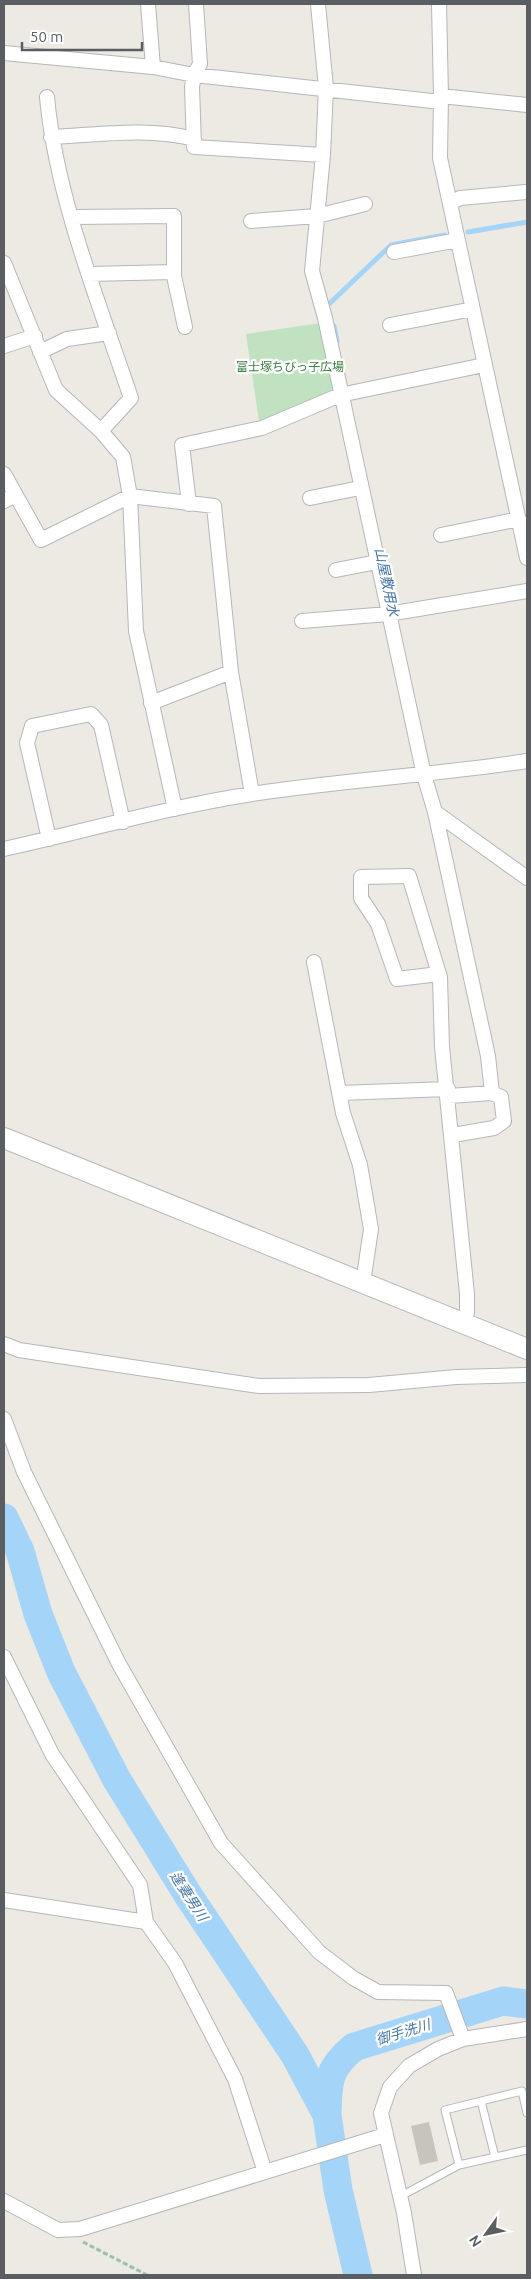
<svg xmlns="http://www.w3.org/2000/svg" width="531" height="2279" viewBox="0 0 531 2279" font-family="Ubuntu,'Noto Sans JP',sans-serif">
  <rect width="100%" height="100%" fill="#eceae2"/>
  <!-- green -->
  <path fill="#c0e2c0" d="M321,323l13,62 -3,7 -72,29 -13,-87z"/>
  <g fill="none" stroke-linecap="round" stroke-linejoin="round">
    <!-- stream -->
    <path stroke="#a5d4f9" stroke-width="5" d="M468,232l59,-10
      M329,304l62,-59 54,-10
      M334,326l3,15"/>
    <!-- river -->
    <path stroke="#a5d4f9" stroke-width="29" d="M4,1518l16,33 18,63 23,58 56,108 71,115 107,160 32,60 11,75 20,85
      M327,2115c1,-33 0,-46 27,-68l149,-46 24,3"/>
  </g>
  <!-- building -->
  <path fill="#c7c4be" d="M429,2122l9,39 -18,4 -9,-39z"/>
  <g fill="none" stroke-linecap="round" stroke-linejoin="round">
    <defs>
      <path id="lane" d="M481,2101l14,56
        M459,2165l-14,-55 77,-19 5,22
        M401,2196l58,-31 68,-15"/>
      <path id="street" d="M148,4l5,63
        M196,4l4,60 -6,11 -2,12 2,60 129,8
        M318,4l8,84 -3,67 -11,116 13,47 99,457 11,37 92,66
        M439,4l2,92 -1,62 87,400
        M4,53l149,14 41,8 247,27
        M441,96l86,9
        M47,97c9,100 52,206 84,301l-30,33
        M51,137c46,-2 97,-10 143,2
        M450,203l10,-5 66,-6
        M72,217l102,-1v60l11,51
        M251,221l66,-5 48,-12
        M394,252l64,-12
        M4,263l52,127 45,41 22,26 7,39 6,135 39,178
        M89,274l85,-2
        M390,325l83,-16
        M4,346l31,-10
        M40,352l27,-13 42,-6
        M4,474l37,66 89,-44 84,10 17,166 21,122
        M310,498l50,-10
        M4,501l11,-6
        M189,504l-7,-59 80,-17 78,-33 144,-30
        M441,535l78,-16
        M336,570l41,-8
        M302,621l86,-7 139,-23
        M151,703l80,-31
        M435,812l53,244 4,37
        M49,839l-22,-96 5,-17 59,-12 10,11 22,97
        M4,849c82,-18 164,-42 248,-55 91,-14 184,-19 275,-33
        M314,962l29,151 17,52 11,64 -8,54
        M439,974l-42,5 -19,-55 -17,-26v-21l48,-1 31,101 2,70 25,247v19l-6,10
        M340,1093l108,-4
        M449,1096l43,-3 9,4 3,24 -10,7 -41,7
        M4,1344l15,6 240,36 110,-1 87,-8 71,-2
        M4,1419l20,53 95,192 102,179 98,109 34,26 25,14 68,1 17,46
        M4,1657l48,97 88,131 6,37 29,41 60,116 30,93
        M4,1900l142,22
        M4,2201l54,29 22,-1 305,-94
        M414,2275l-10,-62 -23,-100 9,-26 19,-21 29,-17 25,-10 64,-10"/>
      <path id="secondary" d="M4,1138l523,211"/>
    </defs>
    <!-- lane casing -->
    <use href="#lane" stroke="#b4b7bb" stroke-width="9"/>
    <!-- street casing -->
    <use href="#street" stroke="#b4b7bb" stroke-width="16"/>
    <!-- secondary casing -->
    <use href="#secondary" stroke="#b5b8bd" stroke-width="22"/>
    <!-- path -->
    <path stroke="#9ac2a5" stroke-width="3" stroke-dasharray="5 2.5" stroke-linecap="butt" d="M83,2242l64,33"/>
    <!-- lane -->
    <use href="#lane" stroke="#fff" stroke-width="7"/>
    <!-- street -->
    <use href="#street" stroke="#fff" stroke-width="14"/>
    <!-- secondary -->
    <use href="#secondary" stroke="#fff" stroke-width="20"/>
  </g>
  <g text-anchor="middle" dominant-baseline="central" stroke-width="4.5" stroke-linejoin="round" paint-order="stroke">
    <!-- park labels -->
    <g font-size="12" fill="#3a803e" stroke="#fff">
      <text x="290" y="366">富士塚ちびっ子広場</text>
    </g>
    <!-- water labels -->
    <g font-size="14" font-style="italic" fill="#4475a9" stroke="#fff">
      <text transform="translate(387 582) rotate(78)">山屋敷用水</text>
      <text transform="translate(189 1896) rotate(57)">逢妻男川</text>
      <text transform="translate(403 2032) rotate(-17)">御手洗川</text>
    </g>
  </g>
  <!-- border -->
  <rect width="531" height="2279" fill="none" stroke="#5a5d61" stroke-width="10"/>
  <!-- north arrow -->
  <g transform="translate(486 2234) rotate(237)" stroke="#ffffff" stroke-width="4" paint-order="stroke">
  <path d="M0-4L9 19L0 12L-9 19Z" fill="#5a5d61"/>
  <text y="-8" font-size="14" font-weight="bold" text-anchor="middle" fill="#5a5d61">N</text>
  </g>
  <!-- scale -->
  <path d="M22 42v8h120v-8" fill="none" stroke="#5a5d61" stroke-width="2.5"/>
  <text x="30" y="42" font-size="15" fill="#5a5d61" stroke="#ffffff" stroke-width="4" paint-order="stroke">50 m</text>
</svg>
